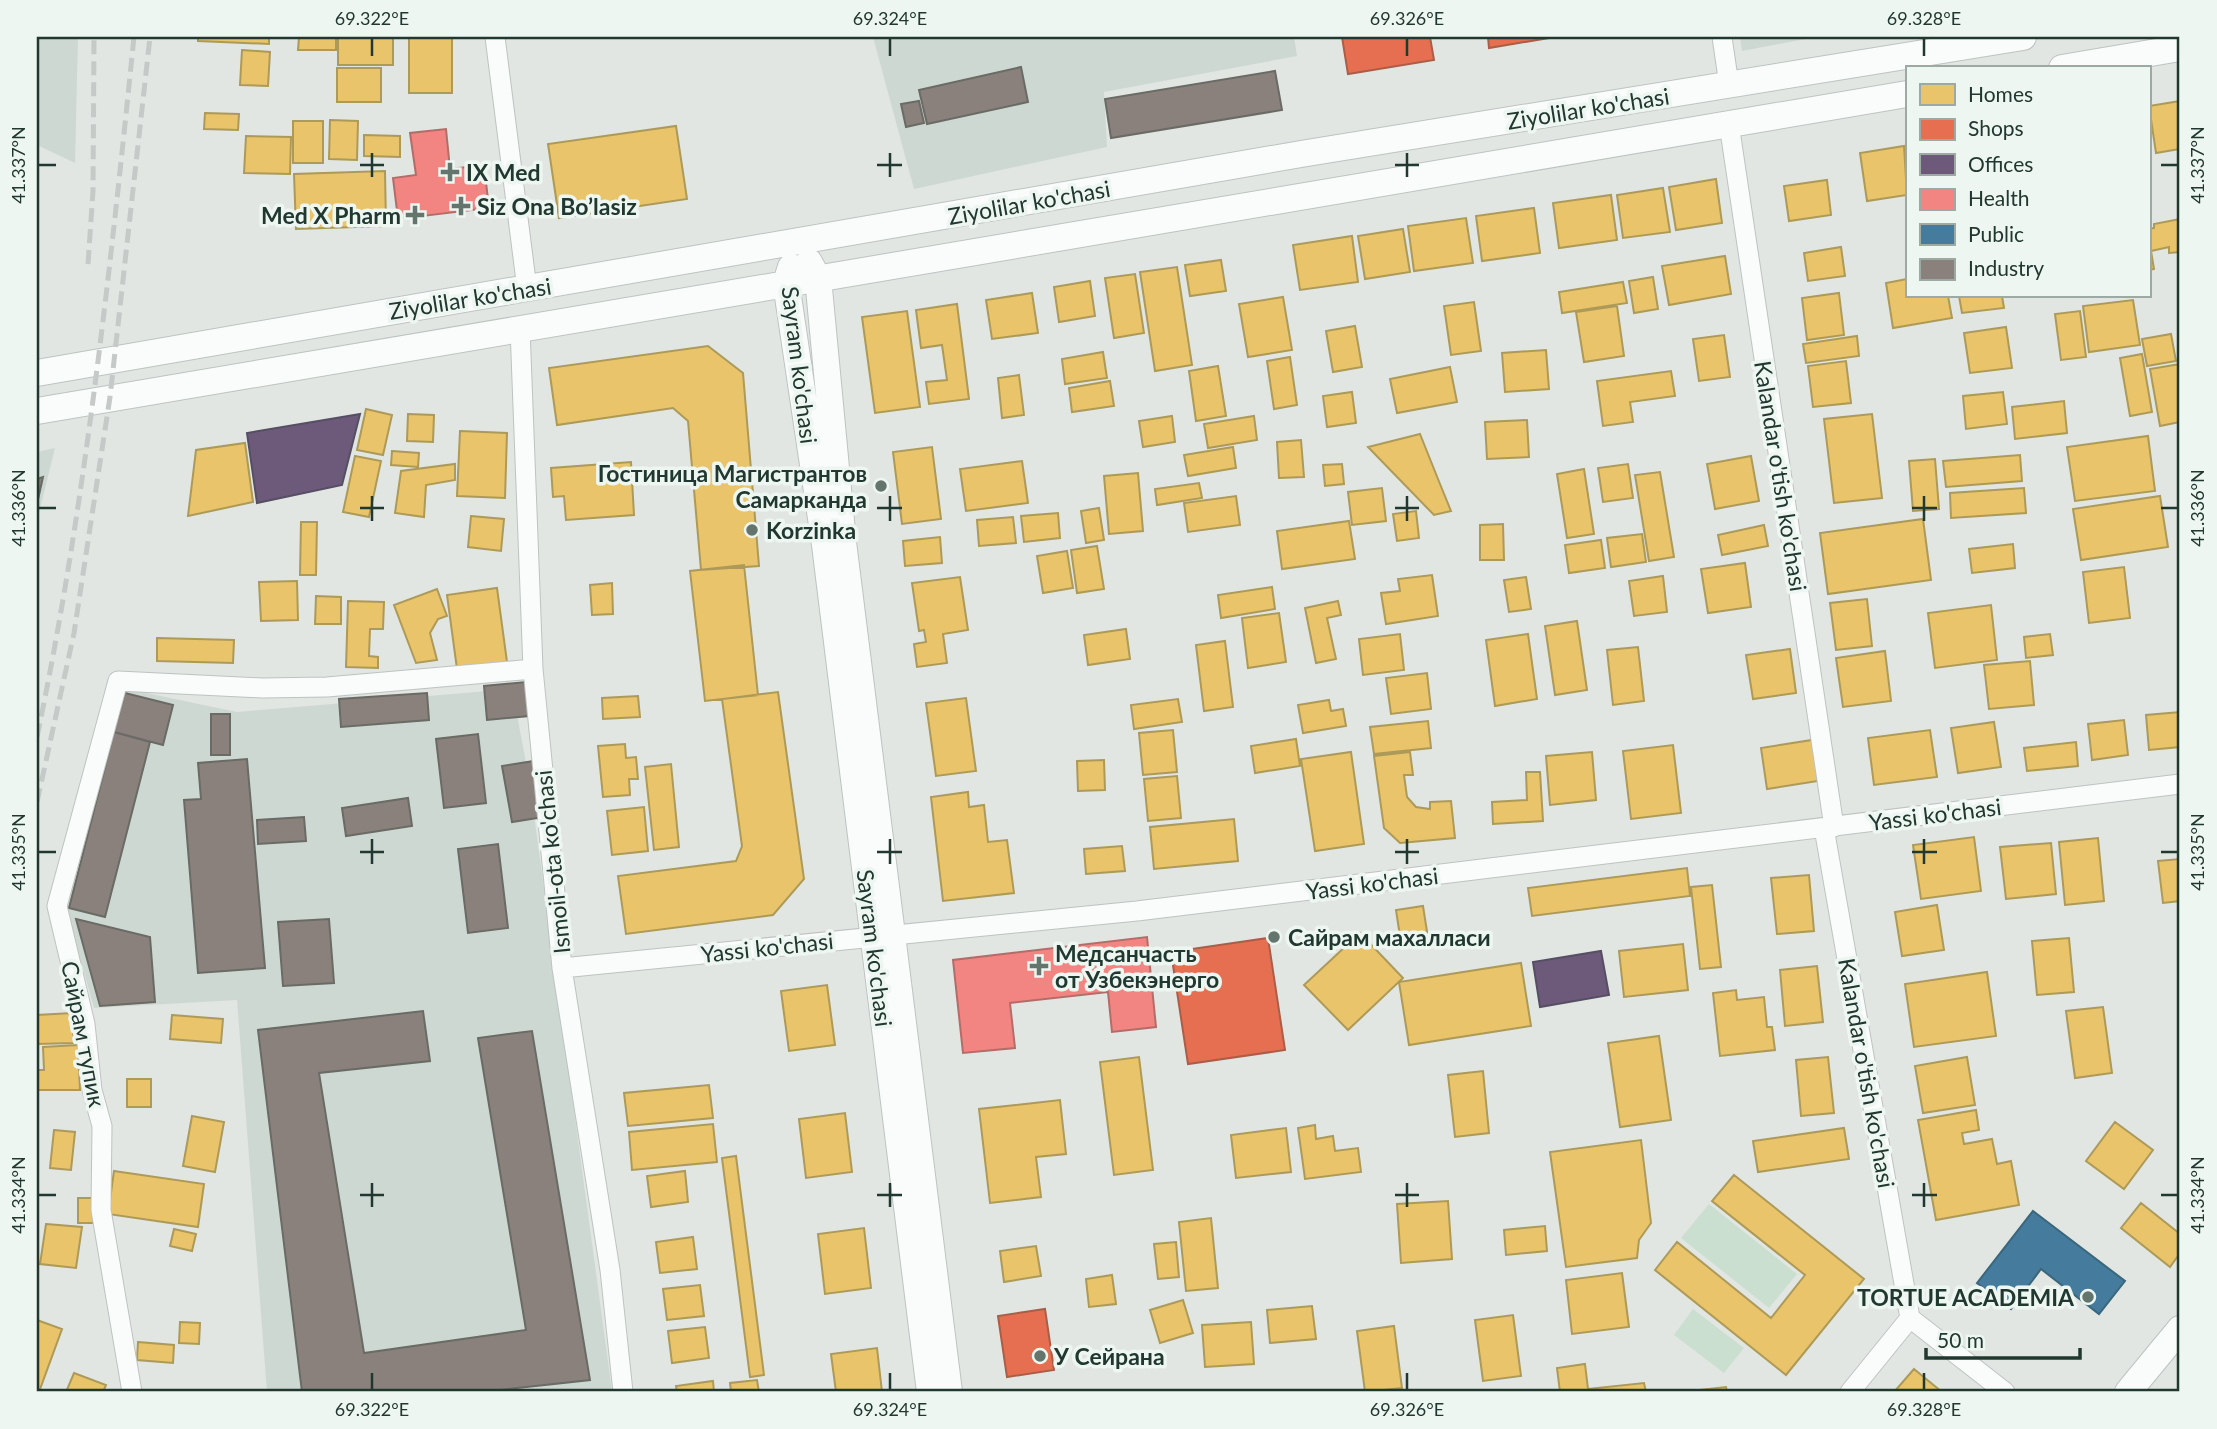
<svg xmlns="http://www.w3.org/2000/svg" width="2217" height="1429" viewBox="0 0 2217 1429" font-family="Lato,sans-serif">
  <rect width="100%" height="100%" fill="#e1e6e3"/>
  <!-- built -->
  <path fill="#ced8d3" d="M37,37h41l-3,126 -38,-18z
    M873,37h421l3,19 -193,36 3,55 -193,42z
    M1740,37h76l-74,14z
    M55,448l-18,73v-69z
    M127,689l110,23 275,-23 17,89 83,613 -345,1 -30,-392 -143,8 -29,-103z"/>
  <!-- green -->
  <path fill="#cadfcf" d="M1709,1204l88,70 -28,34 -88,-70z
    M1693,1309l51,39 -20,25 -50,-38z"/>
  <!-- homes -->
  <path fill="#e9c46a" stroke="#ad9a58" stroke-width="2" d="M198,37h71v7l-71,-3z
    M299,37h37v13h-38z
    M338,37h55v28h-55z
    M409,37h43v56h-43z
    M242,50l28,2 -2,34 -28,-1z
    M337,68h44v34h-44z
    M2180,101v48l-24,4 -7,-47z
    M205,113l34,1 -1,16 -34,-1z
    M330,120l28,1 -1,39 -28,-1z
    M293,121h30v42h-30z
    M676,126l11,73 -128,19 -11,-74z
    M364,135l36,1v21l-36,-1z
    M246,136l45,1 -1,37 -46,-1z
    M1904,146l3,49 -40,6 -7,-48z
    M385,171l1,55 -90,3 -2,-55z
    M1716,179l6,44 -46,7 -7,-43z
    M1827,180l4,35 -42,6 -5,-35z
    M1663,188l7,44 -47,6 -6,-43z
    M1611,195l6,45 -58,8 -6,-45z
    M1534,208l6,45 -58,8 -6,-45z
    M1466,218l7,45 -59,8 -6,-45z
    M2180,219v33l-11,1v-6l-18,4 3,18 -5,1v-41l5,-1v-4z
    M1403,229l7,43 -45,7 -7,-43z
    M1352,236l6,46 -58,8 -7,-45z
    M1841,247l4,29 -37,5 -4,-28z
    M1725,256l6,38 -62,11 -7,-39z
    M1221,260l5,31 -36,5 -5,-31z
    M1177,267l15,98 -37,6 -15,-99z
    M1135,274l9,59 -30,5 -9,-60z
    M1653,277l5,32 -24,4 -5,-32z
    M1907,279v17h41l4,22 -59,10 -7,-45z
    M1090,281l5,35 -36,6 -5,-35z
    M1623,282l4,21 -65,10 -3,-21z
    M1032,293l6,40 -46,6 -6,-39z
    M1839,293l5,42 -37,5 -5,-42z
    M1959,296h43l2,12 -42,5z
    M1283,297l9,53 -44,7 -9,-53z
    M2133,300l7,45 -51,7 -6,-46z
    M1474,302l7,49 -30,4 -7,-49z
    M957,304l12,95 -40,5 -3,-22 21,-2 -5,-35 -21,3 -5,-38z
    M1617,306l7,50 -40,6 -8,-50z
    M907,311l13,96 -45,6 -13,-96z
    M2080,311l6,46 -25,3 -6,-46z
    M1355,326l7,41 -29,5 -7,-41z
    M2006,327l6,41 -42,5 -6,-40z
    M2171,334l5,27 -29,5 -5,-27z
    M1724,335l6,42 -31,4 -6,-42z
    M1857,336l2,20 -53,7 -3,-19z
    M708,346l35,27 16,193 -58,4 -13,-149 -15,-13 -116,17 -8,-57z
    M1546,350l3,39 -44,3 -3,-39z
    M1103,352l4,26 -42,6 -3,-25z
    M2142,354l10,58 -22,4 -10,-58z
    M1290,357l7,48 -23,4 -7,-48z
    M1846,361l5,42 -38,4 -5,-41z
    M2180,364v58l-20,4 -10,-57z
    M1218,366l8,50 -30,5 -7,-50z
    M1450,367l7,35 -60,11 -7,-34z
    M1671,371l4,25 -45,6 3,20 -30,4 -6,-45z
    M1019,375l5,40 -22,3 -4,-40z
    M1110,381l4,25 -42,6 -3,-24z
    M1352,392l4,31 -29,4 -4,-31z
    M2003,392l4,32 -41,5 -3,-33z
    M2064,401l3,32 -52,6 -3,-32z
    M366,409l26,6 -9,40 -26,-5z
    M408,414l26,1 -1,27 -26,-1z
    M1872,414l10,84 -48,5 -10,-84z
    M1172,416l3,26 -32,5 -4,-26z
    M1254,416l3,24 -49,8 -4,-24z
    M1527,420l2,37 -42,2 -2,-37z
    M460,431l47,2 -2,65 -48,-2z
    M1420,434l20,50 11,27 -17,4 -66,-68z
    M2148,436l7,55 -80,10 -8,-54z
    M1301,440l3,37 -25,1 -2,-36z
    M245,443l8,59 -65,14 8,-66z
    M932,447l9,72 -39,5 -9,-72z
    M1233,447l3,21 -48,8 -4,-21z
    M392,451l27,2 -1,14 -27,-2z
    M2020,455l2,26 -76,6 -3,-26z
    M355,456l26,5 -12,56 -26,-5z
    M1751,456l8,45 -44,8 -8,-45z
    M1935,459l4,50 -26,2 -4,-50z
    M1022,461l6,42 -62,8 -6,-42z
    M631,462l3,53 -68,5 -2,-24 -11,1 -2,-29z
    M455,464v16l-29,5 -2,32 -29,-4 6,-42z
    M1342,464l2,20 -19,2 -2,-21z
    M1628,464l5,34 -30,4 -5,-34z
    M1584,469l10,65 -27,4 -10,-64z
    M1660,472l14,85 -25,4 -14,-86z
    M1138,473l5,58 -34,3 -5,-58z
    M1199,483l3,15 -45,7 -2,-16z
    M1382,488l4,33 -34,4 -4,-33z
    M2024,488l2,25 -75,5 -1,-25z
    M1236,496l4,29 -52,7 -4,-29z
    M2160,496l8,51 -87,13 -8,-51z
    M1099,508l5,32 -18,3 -5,-32z
    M1416,511l3,27 -22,3 -4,-27z
    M1058,513l2,25 -36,4 -3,-26z
    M471,516l33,3 -3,32 -33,-4z
    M1013,517l3,26 -37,3 -2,-26z
    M1923,519l8,61 -103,14 -8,-61z
    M1349,521l6,38 -73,10 -5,-38z
    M301,522h16l-1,53h-16z
    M1503,524l1,36h-24v-35z
    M1764,525l4,21 -46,9 -4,-20z
    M1642,534l4,28 -35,5 -4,-29z
    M940,537l2,26 -37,3 -2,-25z
    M1601,540l4,28 -36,5 -4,-28z
    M2013,544l2,24 -43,5 -3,-24z
    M1097,546l7,43 -27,4 -6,-43z
    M1067,551l6,37 -30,5 -6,-37z
    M1745,563l6,44 -43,6 -7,-44z
    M744,565l14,130 -53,6 -15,-130z
    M2124,567l6,51 -41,5 -6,-51z
    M1432,575l6,41 -52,8 -5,-31 19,-2 -2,-12z
    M1663,576l4,36 -33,4 -5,-35z
    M960,577l8,53 -25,4 4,29 -30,4 -3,-23 12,-2 -2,-12 -5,1 -7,-48z
    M1526,577l5,32 -22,3 -5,-32z
    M297,581l1,39 -37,1 -2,-39z
    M612,583l1,31 -21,1 -2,-30z
    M1272,587l3,22 -54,9 -3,-23z
    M497,588l10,74 -50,7 -10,-74z
    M437,589l10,27 -9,3 -8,14 7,27 -21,3 -22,-58z
    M316,596l25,1v27h-26z
    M1867,599l5,47 -36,4 -6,-47z
    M348,601l36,1 -1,27h-13l-1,27 9,1v11l-32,-1z
    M1338,601l3,14 -14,3 9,41 -20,4 -11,-55z
    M1991,605l6,55 -62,8 -7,-55z
    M1279,613l7,49 -38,6 -6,-50z
    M1577,621l10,69 -32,5 -10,-69z
    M1126,629l4,30 -42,6 -4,-30z
    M1400,634l4,36 -41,5 -4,-36z
    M1528,634l9,65 -42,7 -9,-66z
    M2050,634l3,21 -27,3 -2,-21z
    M157,638l77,2 -1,23 -76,-2z
    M1225,641l8,66 -29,4 -8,-66z
    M1638,647l6,54 -31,4 -6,-55z
    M1790,649l6,44 -43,6 -7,-44z
    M1885,651l6,50 -48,6 -7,-49z
    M2030,661l4,44 -45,4 -5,-44z
    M1427,673l4,36 -40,5 -5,-36z
    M778,692l26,187 -31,36 -147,19 -8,-58 118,-15 6,-15 -20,-147z
    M638,696l2,21 -37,2 -1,-21z
    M966,698l10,73 -40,5 -10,-73z
    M1178,699l4,23 -48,7 -3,-24z
    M1329,700l2,11 12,-2 3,17 -43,7 -5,-28z
    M2180,712v35l-31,3 -3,-35z
    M2124,720l4,35 -36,5 -4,-36z
    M1428,721l3,27 -57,6 -4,-27z
    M1994,722l7,45 -43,6 -7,-45z
    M1173,730l4,42 -34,3 -4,-42z
    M1930,730l7,47 -63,8 -6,-47z
    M1296,739l4,27 -45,7 -4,-27z
    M1812,740l6,41 -51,8 -6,-41z
    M2076,742l2,24 -51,5 -3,-23z
    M625,744l1,14 10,-1 2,22h-9l1,16 -27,2 -5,-51z
    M1673,745l8,68 -50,6 -8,-68z
    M1351,752l13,92 -49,7 -14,-92z
    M1410,752l3,23h-9l3,22 9,10 14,2v-7l21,-1 4,37 -55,5 -16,-15 -10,-72z
    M1592,752l4,48 -46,5 -4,-49z
    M1104,760l1,30 -27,1 -1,-30z
    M671,764l8,83 -25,3 -9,-83z
    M1526,772h14l3,49 -50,3 -1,-22 35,-2z
    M1177,776l4,42 -33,3 -4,-42z
    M968,792l1,15 15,-2 4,37 19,-2 7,53 -71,8 -12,-104z
    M644,807l4,44 -36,4 -5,-44z
    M1234,819l4,42 -84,8 -4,-42z
    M1974,837l7,54 -60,8 -8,-54z
    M2098,838l6,63 -39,4 -6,-63z
    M2051,843l5,51 -50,5 -6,-52z
    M1122,846l3,25 -39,3 -2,-25z
    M2180,859v42l-17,2 -5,-42z
    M1687,868l3,28 -158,20 -4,-28z
    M1809,875l5,56 -37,3 -6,-56z
    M1712,885l9,82 -21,2 -9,-82z
    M1937,905l7,45 -42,6 -7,-44z
    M1423,906l5,32 -27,5 -5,-33z
    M1360,933l43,45 -55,52 -44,-45z
    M2069,938l5,54 -37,3 -5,-54z
    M1683,944l5,46 -64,7 -5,-46z
    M1521,963l10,63 -122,19 -10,-63z
    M1817,966l6,56 -38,4 -5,-56z
    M1987,972l9,64 -82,11 -9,-63z
    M827,985l8,60 -46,6 -8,-60z
    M1736,990l1,10 27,-3 3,30h5l3,23 -55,6 -7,-63z
    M2103,1007l9,66 -37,5 -9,-67z
    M72,1013l2,30 -37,1v-29z
    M172,1015l51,4 -2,24 -51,-4z
    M1659,1036l12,84 -51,7 -12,-84z
    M78,1045l2,45h-43v-20h7l-1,-23z
    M1139,1057l14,113 -39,5 -14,-113z
    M1828,1057l6,56 -33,3 -5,-56z
    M1967,1057l8,48 -52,8 -8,-47z
    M1483,1071l6,62 -34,4 -7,-62z
    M127,1079h24v28h-24z
    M709,1085l4,33 -85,8 -4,-33z
    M1060,1100l6,54 -30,3 5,40 -51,6 -11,-94z
    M1976,1110l3,20 -17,3 2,11 28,-5 5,25 14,-3 8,44 -83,15 -18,-100z
    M845,1113l7,59 -46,6 -7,-59z
    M192,1116l32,6 -9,50 -32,-6z
    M2115,1122l38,28 -29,39 -38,-28z
    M713,1124l4,38 -85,8 -3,-38z
    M1315,1125l1,14 17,-3 2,15 23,-3 3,24 -56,7 -7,-51z
    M1286,1128l5,44 -55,6 -5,-43z
    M1844,1128l5,31 -91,13 -5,-31z
    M54,1130l21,2 -4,38 -21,-2z
    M1641,1140l10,83 -12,17 -2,18 -71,9 -16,-115z
    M736,1156l28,219 -14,2 -28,-219z
    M114,1171l90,13 -6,43 -90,-13z
    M685,1171l3,31 -37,5 -4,-31z
    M1734,1175l130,104 -78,96 -131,-105 22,-28 94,76 34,-43 -93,-74z
    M78,1198h16l1,25h-17z
    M1448,1201l4,58 -51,4 -4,-59z
    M2141,1203l39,31v19l-10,14 -49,-39z
    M1211,1218l7,70 -32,3 -7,-69z
    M46,1224l36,3 -6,41 -36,-4z
    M1545,1226l2,25 -41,4 -2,-25z
    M864,1228l7,60 -46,6 -7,-60z
    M174,1229l22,5 -4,17 -22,-5z
    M693,1237l4,32 -37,4 -4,-31z
    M1176,1242l3,35 -21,2 -4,-35z
    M1036,1246l5,30 -37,6 -4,-31z
    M1622,1273l7,54 -57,7 -6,-54z
    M1112,1275l4,29 -27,3 -3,-28z
    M700,1285l4,31 -37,4 -4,-31z
    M1183,1300l10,33 -33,10 -10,-33z
    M1312,1306l4,33 -46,4 -3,-33z
    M1513,1315l8,61 -38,5 -8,-61z
    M37,1320l25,9 -23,63h-2z
    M180,1322l20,1 -1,21 -20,-1z
    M1251,1322l3,42 -49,3 -3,-42z
    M1394,1326l8,62 -37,4 -8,-61z
    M705,1327l4,31 -37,5 -4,-32z
    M138,1342l36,3 -1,18 -36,-3z
    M877,1348l5,44h-46l-5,-38z
    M1585,1364l3,25 56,-6 2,9h-86l-3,-24z
    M1914,1369l28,23h-48z
    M74,1373l32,12 -3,7h-37z
    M757,1380l2,12h-28l-1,-9z
    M713,1381l1,11h-37l-1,-6z
    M1726,1387l1,5h-46z"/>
  <!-- shops -->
  <path fill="#e76f51" stroke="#ab5e47" stroke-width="2" d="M1342,37h88l4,23 -86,14z
    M1488,37h67l-66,11z
    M1268,938l17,112 -97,14 -17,-112z
    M1045,1309l9,61 -47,7 -9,-61z"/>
  <!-- offices -->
  <path fill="#6d597a" stroke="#564f64" stroke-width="2" d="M360,414l-18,71 -85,18 -10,-70z
    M1601,951l8,44 -69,12 -7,-45z"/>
  <!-- health -->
  <path fill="#f28482" stroke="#b36d69" stroke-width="2" d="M446,129l4,40 34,-4 5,43 -91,11 -5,-41 23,-3 -6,-42z
    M1147,937l9,90 -44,5 -4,-40 -98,11 5,45 -52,5 -10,-93z"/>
  <!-- public -->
  <path fill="#457b9d" stroke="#3a677c" stroke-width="2" d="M2033,1211l92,70 -26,33 -58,-45 -30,40 -34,-26z"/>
  <!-- industry -->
  <path fill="#8a817c" stroke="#6a6b65" stroke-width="2" d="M1021,67l7,35 -101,22 -8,-34z
    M1275,71l7,39 -171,28 -6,-39z
    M919,101l5,22 -18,4 -5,-23z
    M43,477l-6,27v-25z
    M526,682l3,34 -42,4 -3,-34z
    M125,693l48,12 -10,40 -49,-13z
    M427,693l2,27 -88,7 -2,-28z
    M211,714h19v41h-19z
    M114,732l36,10 -45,175 -36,-9z
    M478,734l8,69 -42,5 -8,-69z
    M247,759l18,209 -67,5 -14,-173 17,-1 -3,-36z
    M534,761l10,56 -32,5 -10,-56z
    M408,798l4,28 -66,10 -4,-28z
    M304,817l2,24 -48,3 -1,-24z
    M498,844l10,84 -40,5 -10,-84z
    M76,919l74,18 5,65 -55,4z
    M329,919l5,64 -51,3 -5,-64z
    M423,1011l7,50 -111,12 45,280 162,-23 -48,-292 54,-7 58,349 -108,12h-180l-44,-362z"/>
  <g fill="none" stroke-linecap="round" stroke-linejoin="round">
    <defs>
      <path id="street" d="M495,37l32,252
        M1722,37l7,48
        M1729,124l105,703
        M520,328l13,341 20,204 9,95 48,302 13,122
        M1824,828l86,490
        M562,968l575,-57 1043,-127
        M1910,1318l95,74
        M132,1392l-31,-182 1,-84 -10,-36 -7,-66 -28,-118 61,-225 144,7 65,-1 206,-18
        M1850,1392l60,-74"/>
      <path id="secondary" d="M2062,68l118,-20
        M809,262l9,16 25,264 106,850
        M791,267l-5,16 39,262 105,847
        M37,373l1270,-220 716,-116
        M37,411l1870,-317
        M2128,1392l52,-63"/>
    </defs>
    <!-- street casing -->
    <use href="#street" stroke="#bec3c0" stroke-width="21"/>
    <!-- secondary casing -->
    <use href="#secondary" stroke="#bdc4c0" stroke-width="28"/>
    <!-- street -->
    <use href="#street" stroke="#fafbfb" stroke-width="19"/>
    <!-- secondary -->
    <use href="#secondary" stroke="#fafbfb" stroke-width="26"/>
    <!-- rail -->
    <path stroke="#c5c9c8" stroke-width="5" stroke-dasharray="14 7" stroke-linecap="butt" d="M88,264l5,-73 1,-154
      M37,737c48,-230 73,-466 97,-700
      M37,802l37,-169 36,-236 40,-360"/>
  </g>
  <!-- ticks -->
  <path fill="none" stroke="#20382f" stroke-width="2.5" d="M372,38v18M890,38v18M1407,38v18M1924,38v18M372,153v24M890,153v24M1407,153v24M38,165h18M360,165h24M877,165h25M1395,165h24M2161,165h17M372,496v25M890,496v25M1407,496v25M1924,496v25M38,508h18M360,508h24M877,508h25M1395,508h24M1912,508h25M2161,508h17M372,839v25M890,839v25M1407,839v25M1924,839v25M38,852h18M360,852h24M877,852h25M1395,852h24M1912,852h25M2161,852h17M372,1183v24M890,1183v24M1407,1183v24M1924,1183v24M38,1195h18M360,1195h24M877,1195h25M1395,1195h24M1912,1195h25M2161,1195h17M372,1373v17M890,1373v17M1407,1373v17M1924,1373v17"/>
  <!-- markers -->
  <g fill="#64756e" stroke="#eef6f1" stroke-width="2.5">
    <path d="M446.5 161.5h7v7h7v7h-7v7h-7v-7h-7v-7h7z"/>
    <path d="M457.5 195.5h7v7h7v7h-7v7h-7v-7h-7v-7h7z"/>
    <path d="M411.5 204.5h7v7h7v7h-7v7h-7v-7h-7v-7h7z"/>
    <circle cx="881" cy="486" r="7"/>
    <circle cx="752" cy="530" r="7"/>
    <circle cx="1274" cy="937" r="7"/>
    <path d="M1035.5 955.5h7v7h7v7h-7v7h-7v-7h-7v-7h7z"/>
    <circle cx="2088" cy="1297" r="7"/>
    <circle cx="1040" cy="1356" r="7"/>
  </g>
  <g text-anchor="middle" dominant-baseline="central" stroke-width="7" stroke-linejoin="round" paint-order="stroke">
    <!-- street labels -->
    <g font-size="23" fill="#20382f" stroke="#eef6f1">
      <text transform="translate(1588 108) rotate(-9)">Ziyolilar ko'chasi</text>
      <text transform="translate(1029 202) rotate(-10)">Ziyolilar ko'chasi</text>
      <text transform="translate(470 298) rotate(-9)">Ziyolilar ko'chasi</text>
      <text transform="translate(800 365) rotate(83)">Sayram ko'chasi</text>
      <text transform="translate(1781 476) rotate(81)">Kalandar o'tish ko'chasi</text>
      <text transform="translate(1935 814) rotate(-7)">Yassi ko'chasi</text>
      <text transform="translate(552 862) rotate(-96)">Ismoil-ota ko'chasi</text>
      <text transform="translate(1372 883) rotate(-7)">Yassi ko'chasi</text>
      <text transform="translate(767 947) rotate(-6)">Yassi ko'chasi</text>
      <text transform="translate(875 948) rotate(83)">Sayram ko'chasi</text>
      <text transform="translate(84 1034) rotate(79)">Сайрам тупик</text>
      <text transform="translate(1867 1073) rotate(80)">Kalandar o'tish ko'chasi</text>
    </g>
    <!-- poi labels -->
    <g font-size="23" font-weight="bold" fill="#20382f" stroke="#eef6f1" text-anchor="start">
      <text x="466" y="172">IX Med</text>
      <text x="477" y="206">Siz Ona Bo’lasiz</text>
      <text x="401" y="215" text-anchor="end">Med X Pharm</text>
      <text x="867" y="473" text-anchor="end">Гостиница Магистрантов<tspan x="867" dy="26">Самарканда</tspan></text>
      <text x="766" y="530">Korzinka</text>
      <text x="1288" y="937">Сайрам махалласи</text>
      <text x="1055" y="953">Медсанчасть<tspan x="1055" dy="26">от Узбекэнерго</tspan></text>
      <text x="2074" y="1297" text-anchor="end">TORTUE ACADEMIA</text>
      <text x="1054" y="1356">У Сейрана</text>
    </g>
  </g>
  <!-- border -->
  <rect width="2217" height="1429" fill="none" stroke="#eef6f1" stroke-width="77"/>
  <!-- legend -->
  <rect x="1906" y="66" width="245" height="231" fill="#eef6f1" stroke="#9caaa3" stroke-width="2"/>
  <rect x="1920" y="84" width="35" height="21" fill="#e9c46a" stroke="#9caaa3" stroke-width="2"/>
  <text x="1968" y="102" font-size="21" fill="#20382f">Homes</text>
  <rect x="1920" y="119" width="35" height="21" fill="#e76f51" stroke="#9caaa3" stroke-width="2"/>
  <text x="1968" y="136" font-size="21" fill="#20382f">Shops</text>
  <rect x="1920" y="154" width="35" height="21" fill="#6d597a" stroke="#9caaa3" stroke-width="2"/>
  <text x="1968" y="172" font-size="21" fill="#20382f">Offices</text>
  <rect x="1920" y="189" width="35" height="21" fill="#f28482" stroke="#9caaa3" stroke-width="2"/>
  <text x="1968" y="206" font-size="21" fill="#20382f">Health</text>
  <rect x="1920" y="224" width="35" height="21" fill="#457b9d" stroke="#9caaa3" stroke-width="2"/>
  <text x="1968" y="242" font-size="21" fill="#20382f">Public</text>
  <rect x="1920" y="259" width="35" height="21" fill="#8a817c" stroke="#9caaa3" stroke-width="2"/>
  <text x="1968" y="276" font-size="21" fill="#20382f">Industry</text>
  <!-- scale -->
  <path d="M1926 1348v10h154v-10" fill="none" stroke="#20382f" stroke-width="3.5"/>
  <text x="1937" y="1348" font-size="21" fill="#20382f" stroke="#eef6f1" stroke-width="5" paint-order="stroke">50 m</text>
  <rect x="38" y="38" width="2140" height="1352" fill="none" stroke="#20382f" stroke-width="2.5"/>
  <g font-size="18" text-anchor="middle" fill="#20382f">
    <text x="372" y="25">69.322°E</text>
    <text x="890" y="25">69.324°E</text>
    <text x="1407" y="25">69.326°E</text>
    <text x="1924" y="25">69.328°E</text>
    <text transform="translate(19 165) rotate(-90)" y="6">41.337°N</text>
    <text transform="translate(2198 165) rotate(-90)" y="6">41.337°N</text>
    <text transform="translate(19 508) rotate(-90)" y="6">41.336°N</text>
    <text transform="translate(2198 508) rotate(-90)" y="6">41.336°N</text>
    <text transform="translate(19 852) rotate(-90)" y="6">41.335°N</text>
    <text transform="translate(2198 852) rotate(-90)" y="6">41.335°N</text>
    <text transform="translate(19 1195) rotate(-90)" y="6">41.334°N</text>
    <text transform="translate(2198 1195) rotate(-90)" y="6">41.334°N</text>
    <text x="372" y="1416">69.322°E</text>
    <text x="890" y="1416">69.324°E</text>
    <text x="1407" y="1416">69.326°E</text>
    <text x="1924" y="1416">69.328°E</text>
  </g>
</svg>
